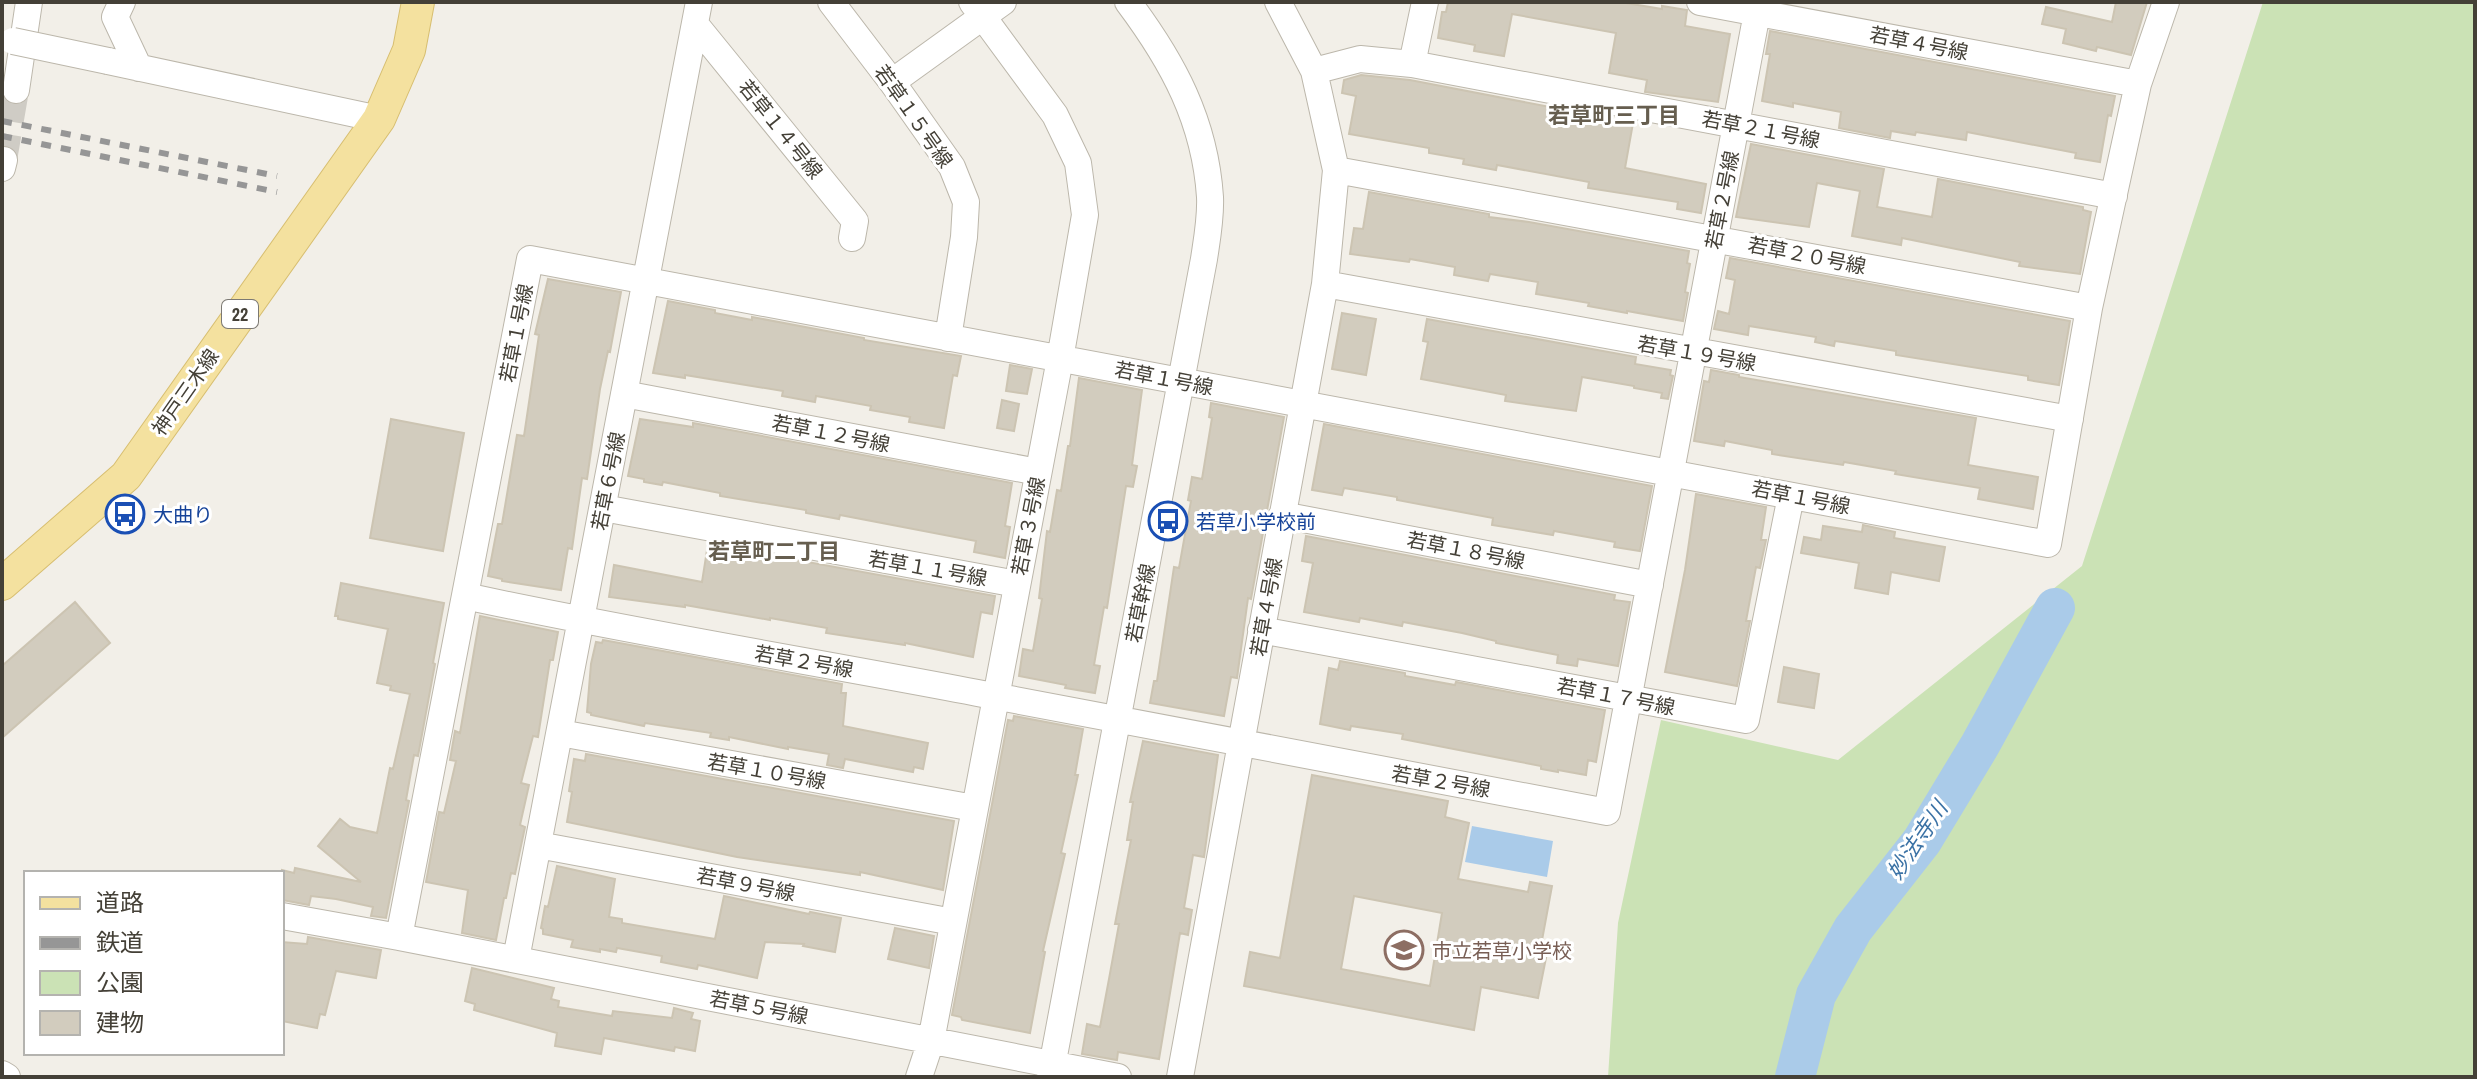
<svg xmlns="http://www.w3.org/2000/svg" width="2477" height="1079" viewBox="0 0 2477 1079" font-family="'Archivo Narrow','Noto Sans JP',sans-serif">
  <rect width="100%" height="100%" fill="#f2efe8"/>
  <!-- green -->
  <path fill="#cbe2b5" d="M2263,2h212v1075h-867l10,-154 43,-203 177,40 244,-194z"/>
  <!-- water -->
  <path fill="#aacbe9" d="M1472,826l81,15 -6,36 -82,-15z"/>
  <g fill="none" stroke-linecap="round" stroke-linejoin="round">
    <!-- river -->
    <path stroke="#aacbe9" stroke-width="40" d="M1795,1077l21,-82 37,-66 69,-88 58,-96 75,-137"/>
  </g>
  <!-- building -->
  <path fill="#d2ccbe" stroke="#ccc4b2" stroke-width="2" fill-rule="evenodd" d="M1448,2h172l42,7v-3l25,4 -2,16 45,8 -12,68 -73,-10 2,-12 -38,-7 7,-40 -104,-19 -8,42 -30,-5 1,-6 -37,-7 4,-26h4z
    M2116,2h31l-16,53 -34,-8 -1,4 -33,-8 3,-14 -24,-5 4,-17 66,15z
    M1770,31l345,65 -4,20 -3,-1 -8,47 -25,-4 1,-5 -109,-21 -1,8 -50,-8 -1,3 -24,-4 -1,7 -51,-10 2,-16 -48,-9v4l-31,-6 8,-47h-4z
    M1361,75l49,5 223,43 -8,45 81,16 -5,29 -24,-4 1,-7 -90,-14 1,-6 -92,-17 -1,5 -33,-6 1,-5 -35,-6v-5l-80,-14 7,-38 -14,-3 2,-13z
    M1751,144l133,25 -7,38 55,10 6,-38 145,28v3l8,2 -11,62 -61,-8 1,-4 -118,-24 -1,7 -49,-9 8,-45 -43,-8 -8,44 -73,-10z
    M1369,192l120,22v3l40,5 160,29 -2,12 3,1 -5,28 3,1 -5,28 -56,-10v2l-39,-7 1,-3 -53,-9 2,-12 -48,-8 -2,7 -34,-6 1,-8 -45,-8 -1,3 -59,-8 4,-26 9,1z
    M1730,258l340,63 -11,64 -31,-5v-4l-132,-21v-4l-54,-9 -7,-1 -1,5 -19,-4 1,-5 -67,-11 -1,9 -34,-6 4,-18 11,3 6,-34 -9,-2z
    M548,279l73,13 -11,60 -2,-1 -8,38 -13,90 -5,-1 -10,71 -4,-1 -7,42 -59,-9v-2l-14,-3 10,-52h4l15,-89 7,1 15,-101 -4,-1z
    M668,301l47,9v3l37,7v-3l112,21v2l97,16 -4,20 -4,-1 -9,53 -35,-6 1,-5 -40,-7 1,-4 -55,-10 -1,6 -33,-6 1,-5 -98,-16v3l-32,-5z
    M1342,313l34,6 -10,56 -34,-6z
    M1427,319l209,38 -1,7 36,6 -1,5 3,1 -5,23 -7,-1 1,-5 -28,-5v-2l-52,-9 -6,34 -71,-10 1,-6 -85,-16 7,-37 -5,-1z
    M1010,365l22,4 -5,25 -21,-3z
    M1711,370l28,5v2l237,41 -8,47 70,12 -5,32 -55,-10 2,-11 -85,-14 1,-3 -52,-9 -1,3 -71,-11v-4l-47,-9 -1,5 -30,-5 10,-60 5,1z
    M1079,378l63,12 -10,75 5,1 -4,21 -7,-1 -19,122 -3,-1 -10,58 6,1 -5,27 -30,-5 1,-3 -47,-9 4,-27 10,2 9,-52 -3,-1 8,-67 3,1 7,-42 4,1 7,-45h2z
    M1002,400l17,4 -5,27 -17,-3z
    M1211,403l73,14 -33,182 -3,-1 -11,80 -6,-1 -7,39 -74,-13 4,-22h3l17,-114 5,1 12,-67 -3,-1 4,-23 10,2 10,-61 -3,-1z
    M391,419l73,14 -21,118 -73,-13z
    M640,419l53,8v-4l319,60 -7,43 5,1 -5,31 -31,-6 2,-11 -136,-26 -1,4 -33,-6v-3l-86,-14v-3l-57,-11 -1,3 -18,-3v-3l-16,-3z
    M1324,424l328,62 -12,65 -26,-4 1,-5 -61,-11 -1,4 -61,-10 1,-7 -96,-18v-3l-53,-9 -2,7 -30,-5z
    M1696,494l70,13 -5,33h5l-6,28 -4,-1 -10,54h4l-13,65 -72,-14 20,-102z
    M1863,525l32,7 -1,6 51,9 -6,34 -48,-9 -3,22 -33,-6 4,-25 -58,-10 3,-16 17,3 2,-14 39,6z
    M1306,536l309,59 -1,5 16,2 -12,64 -40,-7 -1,7 -20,-3 1,-8 -62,-12v-2l-34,-8 -59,-11 -1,4 -42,-8 -1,4 -55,-10 9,-49 -11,-2z
    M708,544l287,52 -3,18 -11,-2 -8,45 -68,-14v2l-79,-12 1,-5 -57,-10v2l-85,-15v2l-76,-10 5,-32 88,17z
    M341,583l103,20 -11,60 2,1 -17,92 -4,-1 -8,45 3,1 -23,117 -15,-2 2,-9 -37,-8 -25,-3 -2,9 -27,-5v-30l12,3 1,-5 66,14 -43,-36 22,-27 10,8 27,6 13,-65 3,1 17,-75 -20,-4 1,-4 -14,-3 11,-54 -50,-10v-3h-3z
    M75,602l35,41 -108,95v-72z
    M480,616l78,16 -5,28h-3l-12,77 -5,-1 -12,47 8,2 -9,40 5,2 -10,47 -4,-1 -5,25h-2l-8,42 -34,-7 6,-43 -42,-8 13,-70 5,1 12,-52 -6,-1 5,-29 5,2z
    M603,640l239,44 -1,9h5l-3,33 85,17 -5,26 -9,-2 -1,5 -68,-13 -2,9 -16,-3 2,-11 -41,-7v2l-59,-12v3l-19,-3 1,-4 -66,-10 -1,3 -53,-11v-2l-4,-1 4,-48 5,-22 6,1z
    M1340,661l65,12v3l50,9 1,-3 149,28 -9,52 -8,-2 -2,15 -28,-5v2l-17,-3v-3l-139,-27 1,-5 -52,-8 -1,4 -30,-6 9,-56 9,2z
    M1784,667l35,7 -5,34 -36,-6z
    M1014,716l69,13 -8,46h3l-17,78 4,1 -22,97 2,1 -15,81 -68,-13 -1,-3 -9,-2 56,-295 5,1z
    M1143,741l75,14 -14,102 -11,-2 -9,53 8,2 -4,25 -8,-2 -21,126 -41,-7 -1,8 -35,-6 5,-30 13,3 9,-48 10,-55h-4l16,-84h-4l6,-38h-3z
    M586,754l368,67 -11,69 -83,-18v3l-123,-18 -170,-35 5,-30 -3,-1 5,-32 11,2z
    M1312,775l136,26 -3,16 24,6 -11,56 70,13 2,-10 22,4 -12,65 7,2 -9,45 -57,-11 -7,43 -230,-44 6,-34 30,6zM1354,896l88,17 -12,73 -89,-17z
    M557,866l58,13 -6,38 13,2v4l93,16 9,-43 85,18 1,-2 31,6 -6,34 -32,-6 1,-2 -39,-2 -8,36 -59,-13 -1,4 -36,-7 1,-6 -45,-8 -1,4 -16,-3v3l-29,-5 2,-7 -30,-6v-5l-2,-1 4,-22 3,1z
    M895,928l39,8 -5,32 -41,-9z
    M308,937l73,13 -5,28 -40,-7 -11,44 -5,-1 -3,14 -35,-7v-79l25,2z
    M472,968l82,20 -3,11 8,2 -1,6 54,9 1,-5 59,7 2,-10 19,5 -2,6 9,2 -5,30 -20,-4 -1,4 -70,-13 -3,16 -46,-8 2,-13 -83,-23 1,-6 -10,-3z"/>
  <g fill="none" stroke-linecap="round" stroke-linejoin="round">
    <!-- minor-tunnel -->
    <path stroke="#cfccc5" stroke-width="26" stroke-dasharray="26 13" stroke-linecap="butt" d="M4,160l12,-70"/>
    <defs>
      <path id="minor" d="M122,2l-7,15 24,51
        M831,2l61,80 60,85 14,35 -2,35 -16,101
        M1700,2l438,82
        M695,24l160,197 -3,17
        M108,61l271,58
        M1412,64l13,-62
        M1314,71l46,-12 52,5 702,132
        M892,82l111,-80
        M16,90l13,-88
        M2,168l2,-8
        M1336,170l753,138
        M1325,284l745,135
        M624,394l414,78
        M603,508l414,76
        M1282,515l368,70
        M465,596c176,38 353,66 529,100 205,39 409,78 613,116l152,-810
        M1261,630l485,90 45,-224
        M560,733l414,75
        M538,845l415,77
        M282,916l117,21 131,-678 1518,285 41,-236 49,-224 28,-82
        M399,937l719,140
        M516,959l183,-957
        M2,1074l5,3
        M919,1077l12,-36 129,-682 25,-144 -7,-52 -23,-48 -83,-113
        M1050,1077l154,-818c3,-20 7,-41 6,-62 -5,-76 -37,-135 -82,-195
        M1180,1077l145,-793 11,-114 -22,-99 -36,-69"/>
      <path id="major" d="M2,584l124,-108 253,-357 30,-69 9,-48"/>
    </defs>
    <!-- minor casing -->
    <use href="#minor" stroke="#bcb7ab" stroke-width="28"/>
    <!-- major casing -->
    <use href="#major" stroke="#d7be70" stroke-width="34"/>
    <!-- minor -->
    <use href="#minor" stroke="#fff" stroke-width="26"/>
    <!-- major -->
    <use href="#major" stroke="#f4e19f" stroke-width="32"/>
    <!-- rail -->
    <path stroke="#969696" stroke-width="6" stroke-dasharray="10 10" stroke-linecap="butt" d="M2,121l275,55
      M2,136l275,56"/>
    <defs>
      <path id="minor-bridge" d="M13,41l95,20"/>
    </defs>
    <!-- minor-bridge casing -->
    <use href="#minor-bridge" stroke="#bcb7ab" stroke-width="28" stroke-linecap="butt"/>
    <!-- minor-bridge -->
    <use href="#minor-bridge" stroke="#fff" stroke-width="26"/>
  </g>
  <!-- icons -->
  <defs>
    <symbol id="bus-ring" viewBox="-11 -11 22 22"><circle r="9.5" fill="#fff" stroke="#1a4fb4" stroke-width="1.5"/><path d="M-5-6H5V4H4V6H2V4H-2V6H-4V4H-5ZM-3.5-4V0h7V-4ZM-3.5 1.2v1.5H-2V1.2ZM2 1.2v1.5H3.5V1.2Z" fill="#1a4fb4"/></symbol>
    <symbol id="school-ring" viewBox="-11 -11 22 22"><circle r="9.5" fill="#fff" stroke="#8d6e63" stroke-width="1.5"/><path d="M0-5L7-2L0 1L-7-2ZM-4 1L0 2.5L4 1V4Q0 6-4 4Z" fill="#8d6e63"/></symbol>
  </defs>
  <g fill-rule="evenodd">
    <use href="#bus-ring" x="103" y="492" width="44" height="44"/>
    <use href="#bus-ring" x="1146" y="499" width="44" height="44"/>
    <use href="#school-ring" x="1382" y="928" width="44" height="44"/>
  </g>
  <g text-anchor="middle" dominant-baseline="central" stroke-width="6" stroke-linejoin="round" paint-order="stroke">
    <!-- shield labels -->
    <rect fill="#fff" stroke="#7c7973" stroke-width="2" x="222" y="300" width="36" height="28" rx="6"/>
    <g font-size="18" font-weight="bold" fill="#444037">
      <text x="240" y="314">22</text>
    </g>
    <!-- street labels -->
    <g font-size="20" fill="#444037" stroke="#fff">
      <text transform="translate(1919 43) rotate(11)">若草４号線</text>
      <text transform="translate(914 116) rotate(55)">若草１５号線</text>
      <text transform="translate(781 129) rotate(51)">若草１４号線</text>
      <text transform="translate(1761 129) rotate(11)">若草２１号線</text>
      <text transform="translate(1722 200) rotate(-79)">若草２号線</text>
      <text transform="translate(1807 255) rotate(11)">若草２０号線</text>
      <text transform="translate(516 333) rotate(-79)">若草１号線</text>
      <text transform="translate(1697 353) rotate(10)">若草１９号線</text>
      <text transform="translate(1164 378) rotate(11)">若草１号線</text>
      <text transform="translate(185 392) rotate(-55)">神戸三木線</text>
      <text transform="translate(831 433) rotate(11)">若草１２号線</text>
      <text transform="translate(608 481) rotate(-79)">若草６号線</text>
      <text transform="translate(1801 497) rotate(11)">若草１号線</text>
      <text transform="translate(1028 526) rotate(-79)">若草３号線</text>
      <text transform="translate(1466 550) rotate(11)">若草１８号線</text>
      <text transform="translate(928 568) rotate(10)">若草１１号線</text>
      <text transform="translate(1140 603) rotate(-79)">若草幹線</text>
      <text transform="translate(1266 607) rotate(-80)">若草４号線</text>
      <text transform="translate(804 661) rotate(10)">若草２号線</text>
      <text transform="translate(1616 696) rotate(11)">若草１７号線</text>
      <text transform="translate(767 771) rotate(10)">若草１０号線</text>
      <text transform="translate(1441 781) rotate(10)">若草２号線</text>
      <text transform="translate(746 884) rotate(11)">若草９号線</text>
      <text transform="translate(759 1007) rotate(11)">若草５号線</text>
    </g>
    <!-- transit labels -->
    <g font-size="20" fill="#164399" stroke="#fff" text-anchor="start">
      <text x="153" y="514">大曲り</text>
      <text x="1196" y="521">若草小学校前</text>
    </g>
    <!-- education labels -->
    <g font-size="20" fill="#785e54" stroke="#fff" text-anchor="start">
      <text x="1432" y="950">市立若草小学校</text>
    </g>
    <!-- neighbourhood labels -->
    <g font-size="22" font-weight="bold" fill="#665e4f" stroke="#fff">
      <text x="1614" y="115">若草町三丁目</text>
      <text x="774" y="551">若草町二丁目</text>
    </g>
    <!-- water labels -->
    <g font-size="22" font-style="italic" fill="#3b72a5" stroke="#fff">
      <text transform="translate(1917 840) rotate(-56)">妙法寺川</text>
    </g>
  </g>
  <!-- border -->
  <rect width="2477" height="1079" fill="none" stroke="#444037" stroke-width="8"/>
  <!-- legend -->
  <rect x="24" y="871" width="260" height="184" fill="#ffffff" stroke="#b4b3af" stroke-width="2"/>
  <rect x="40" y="897" width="40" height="12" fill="#f4e19f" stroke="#b4b3af" stroke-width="2"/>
  <text x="96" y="911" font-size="24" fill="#444037">道路</text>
  <rect x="40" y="937" width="40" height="12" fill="#969696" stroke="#b4b3af" stroke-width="2"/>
  <text x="96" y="951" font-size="24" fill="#444037">鉄道</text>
  <rect x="40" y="971" width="40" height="24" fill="#cbe2b5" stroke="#b4b3af" stroke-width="2"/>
  <text x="96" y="991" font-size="24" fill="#444037">公園</text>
  <rect x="40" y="1011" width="40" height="24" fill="#d2ccbe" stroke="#b4b3af" stroke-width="2"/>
  <text x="96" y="1031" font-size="24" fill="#444037">建物</text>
</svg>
